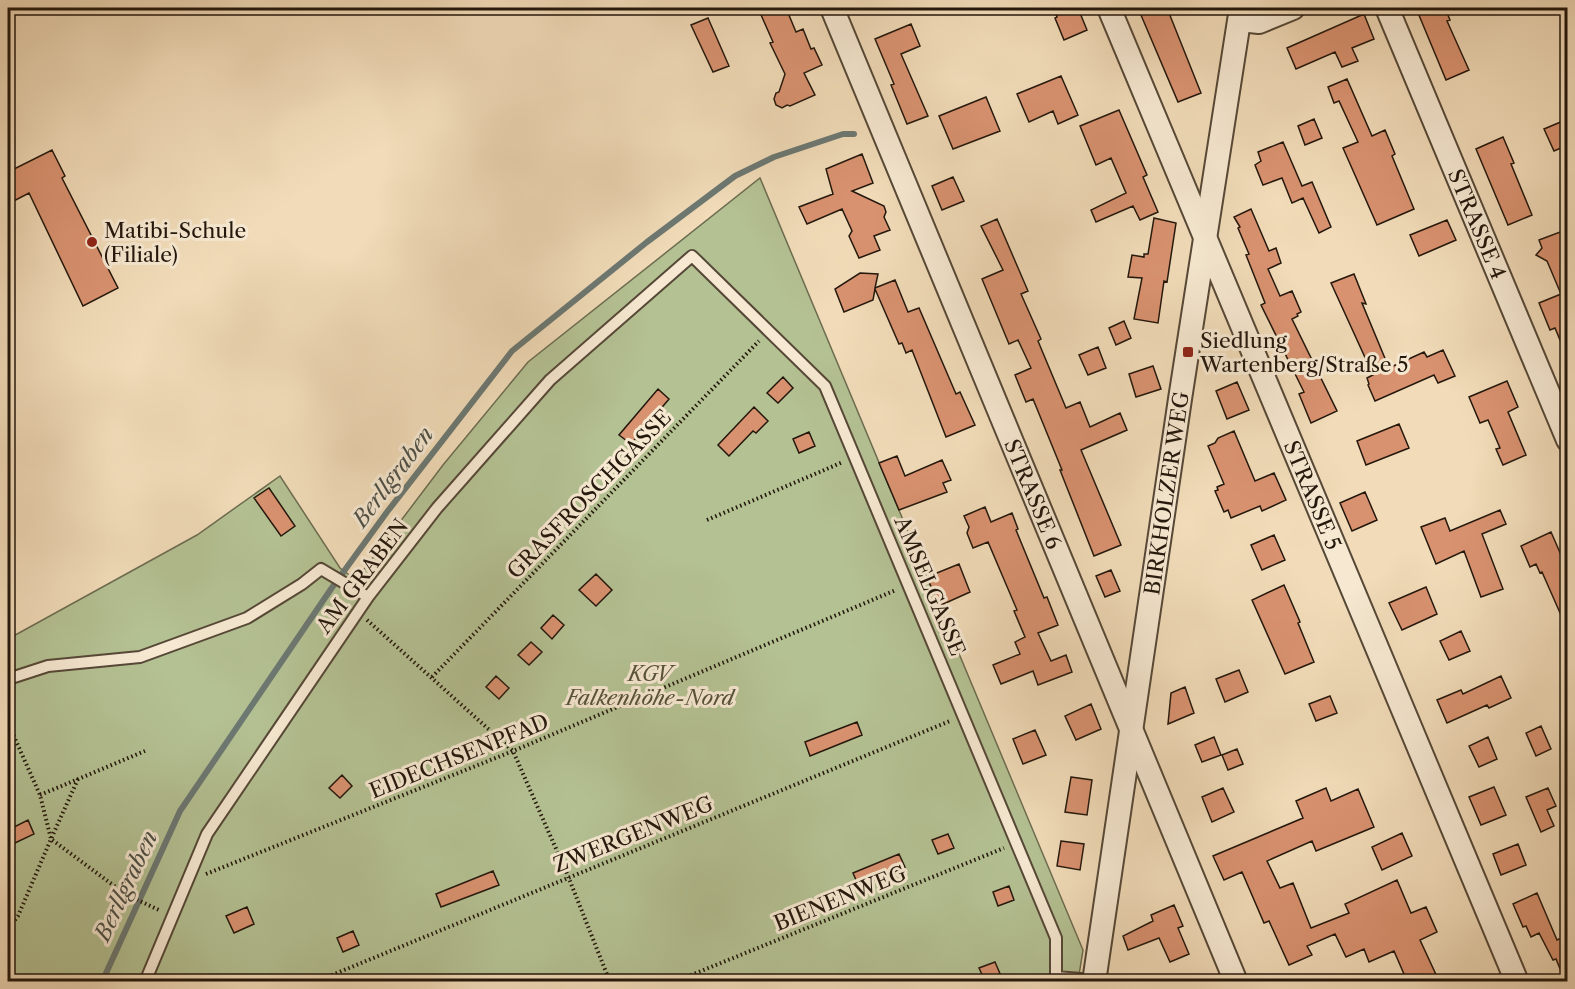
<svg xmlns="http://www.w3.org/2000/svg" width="1575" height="989" viewBox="0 0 1575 989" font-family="'Libre Caslon Text',serif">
  <rect width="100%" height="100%" fill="#f1dbb8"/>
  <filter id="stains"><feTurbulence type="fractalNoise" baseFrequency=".00333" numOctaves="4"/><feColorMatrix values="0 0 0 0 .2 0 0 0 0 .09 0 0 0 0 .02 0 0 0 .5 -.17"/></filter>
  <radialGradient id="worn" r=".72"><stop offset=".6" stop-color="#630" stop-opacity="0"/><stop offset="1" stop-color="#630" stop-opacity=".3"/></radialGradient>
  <!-- green -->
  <path fill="#b4c193" stroke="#6c6c50" stroke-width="1.5" d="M760,178l323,772 -5,31 -1070,1v-343l189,-104 83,-59 60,92 16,12 87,-115 85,-103z"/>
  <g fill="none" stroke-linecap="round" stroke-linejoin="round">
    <!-- stream -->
    <path stroke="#6c7872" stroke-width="6" d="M102,982l78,-171 151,-222 56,-77 125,-161 135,-109 88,-66 39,-19 69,-23h11"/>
  </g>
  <!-- building -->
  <path fill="#d99270" stroke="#23170c" stroke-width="1.5" d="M758,8h28l10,24 7,-3 8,20 3,-1 8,17 -18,8 11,22 -25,11 -3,-1 -5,3 -6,-3 -2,-6 2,-6 3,-1 6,-18 -15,-31 3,-1z
    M1053,8h25l9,22 -23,10 -9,-22 2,-1z
    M1138,8h29l34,85 -23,9z
    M1416,8h29l5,12 -3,1 22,49 -23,10z
    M1364,14l10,25 -22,9 6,13 -16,6 -7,-15 -39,17 -9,-21z
    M708,18l21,48 -16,6 -22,-47z
    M911,24l9,22 -19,8 27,62 -21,8 -16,-39 3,-1 -19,-45z
    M1061,76l17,39 -20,9 -5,-13 -24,11 -12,-28z
    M1347,79l25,57 13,-6 10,24 -3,2 22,53 -37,16 -34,-77 15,-6 -19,-41 -5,2 -6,-16z
    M986,97l14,34 -47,18 -14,-33z
    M1119,110l28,65 -4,2 15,35 -18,8 -7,-14 -37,16 -5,-12 35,-17 -15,-35 -15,7 -16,-39z
    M1314,119l8,19 -17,7 -7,-19z
    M1563,121l5,11v13l-14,6 -10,-22z
    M1503,137l11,26 -3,1 21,51 -24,10 -32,-76z
    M1283,142l19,44 10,-4 19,45 -12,6 -16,-35 -11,5 -10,-25 -19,7 -8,-20 6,-4 -3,-9z
    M52,150l13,26 -3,2 56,110 -35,18 -54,-113 -21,11v-32z
    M862,154l11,29 -21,8 32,15 2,6 -2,5 6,13 -16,6 6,14 -21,8 -10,-22 3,-5 -10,-22 -35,15 -8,-17 34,-13 -7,-25z
    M953,177l11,24 -22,9 -10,-24z
    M1251,209l18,42 7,-3 5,15 -13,6 12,27 12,-5 9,21 -4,2 1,2 -6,3 45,92 -26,12 -12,-29 5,-2 -43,-87 4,-2 -19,-48 3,-1 -11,-26 2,-1 -6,-10z
    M1154,218l22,5 -9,59 -3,-1 -6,42 -24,-4 8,-41 -14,-1 4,-22 12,2v-3h4z
    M997,219l31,72 -7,3 20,45 -3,2 28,67 14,-6 10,25 30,-14 7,17 -46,20 40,95 -27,11 -34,-86h2l-29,-71 -7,3 -11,-27 16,-7 -13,-28 -9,4 -27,-65 21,-9 -22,-44z
    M1447,220l9,20 -37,16 -9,-21z
    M1568,229v128h-1l-12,-29 -5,2 -11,-27 22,-9 -14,-33 -11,-6 6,-7 -3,-8z
    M860,273l18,1 -3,14 20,-8 13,32 11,-4 37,86 4,-2 15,33 -29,12 -34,-87 -6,3 -4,-10 -3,1 -24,-55 -2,11 -29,12 -9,-23z
    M1354,274l12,30 -4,-1 27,65 35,-16 3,5 16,-7 12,26 -17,7 -4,-8 -59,26 -7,-16 1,-1 -2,-6 6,-3 -42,-92z
    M1124,321l7,17 -15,7 -7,-17z
    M1098,347l8,21 -18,7 -9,-20z
    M1153,366l8,23 -25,8 -7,-23z
    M783,377l10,11 -15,15 -11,-10z
    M1507,381l11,26 -10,5 18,43 -23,10 -7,-16 4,-1 -12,-28 -8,3 -11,-26z
    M1237,382l12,28 -22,9 -11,-28z
    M658,389l11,10 -38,45 -12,-9z
    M754,407l14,14 -12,12 -3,-2 -24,25 -11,-11z
    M1399,424l10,24 -43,17 -9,-24z
    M1234,431l21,50 19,-8 12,27 -24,11 -2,-5 -29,12 -3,-8 -4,2 -9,-21 3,-1 -1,-3 7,-3 -16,-38 7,-3 3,-5z
    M809,432l6,14 -16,7 -6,-14z
    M897,456l8,20 37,-16 9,20 -8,3 4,9 -48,18 -20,-47z
    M269,488l26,38 -14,10 -27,-38z
    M1365,492l12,28 -25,11 -12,-28z
    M985,507l6,15 21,-9 6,16 -2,1 28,68 3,-1 11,28 -20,8 13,28 15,-6 6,17 -34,13 -5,-14 -32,13 -8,-19 27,-11 -5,-12 10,-5 -11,-26 3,-1 -29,-68 -15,6 -6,-15 2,-6 -5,-11z
    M1500,510l6,14 -24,10 21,55 -22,8 -17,-46 -28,13 -15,-37 24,-9 5,13z
    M1551,532l17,39v60l-26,-59 -2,1 -4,-9 -6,3 -9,-21z
    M1274,535l11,25 -23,10 -11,-25z
    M959,564l11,28 -31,14 -12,-29z
    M1111,570l9,21 -15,6 -9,-21z
    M596,574l16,16 -16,16 -17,-16z
    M1284,585l16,37 -2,1 16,39 -29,12 -33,-74z
    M1426,587l11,27 -35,16 -13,-27z
    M553,615l11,10 -12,14 -11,-11z
    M1461,631l9,20 -21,9 -9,-19z
    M531,642l11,10 -13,13 -11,-10z
    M1239,670l9,22 -23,10 -9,-23z
    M496,676l13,12 -10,11 -13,-12z
    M1501,676l10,22 -22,10 -2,-3 -40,18 -10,-23 24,-10 2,4z
    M1185,687l9,26 -26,11 3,-31z
    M1330,696l7,17 -21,8 -7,-17z
    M1091,704l10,25 -25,11 -11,-24z
    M857,722l5,13 -52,21 -5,-14z
    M1541,726l10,23 -15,7 -10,-23z
    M1035,730l11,25 -23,9 -10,-25z
    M1214,737l7,18 -19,7 -7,-17z
    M1488,737l9,22 -18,8 -10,-21z
    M1237,749l6,15 -15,6 -6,-15z
    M342,775l10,11 -12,12 -11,-10z
    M1071,777l21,3 -5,35 -22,-3z
    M1494,787l12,28 -25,10 -12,-28z
    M1223,788l11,24 -22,10 -10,-25z
    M1326,788l5,13 27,-12 16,38 -58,24 -4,-10 -45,20 13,27 13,-5 18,45 38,-15 -4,-9 52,-24 14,33 15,-6 11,25 -17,8 19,41h-32l-13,-30 -25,11 -5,-13 -18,8 -11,-23 -28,12 5,9 -23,10 -20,-44 -5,2 -22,-51 -18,8 -11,-24 90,-38 -7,-17z
    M1548,788l8,18 -9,4 7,16 -13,6 -15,-35z
    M28,820l6,14 -19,9 -7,-13z
    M1402,833l10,23 -30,14 -10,-23z
    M948,834l6,14 -16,6 -6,-14z
    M1061,841l23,3 -4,26 -23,-4z
    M1518,844l8,21 -25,10 -8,-21z
    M899,854l6,13 -46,20 -6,-14z
    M493,871l6,14 -58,22 -5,-13z
    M1009,886l5,14 -16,6 -5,-14z
    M1537,893l20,47 11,-5v46h-3l-9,-22 -3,1 -14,-27 -8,4 -5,-11 -3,1 -10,-23z
    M1174,905l9,21 -5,2 11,26 -19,8 -11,-24 -31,12 -5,-14 30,-15 -2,-6z
    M247,907l7,17 -20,9 -8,-17z
    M353,931l6,14 -16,7 -6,-14z
    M995,962l6,14 -16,5 -6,-13z"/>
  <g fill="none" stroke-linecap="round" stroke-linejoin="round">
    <defs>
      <path id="service" d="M8,679l40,-13 92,-9 107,-39 55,-34 19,-15 47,28
        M145,982l62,-148 161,-237 69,-89 113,-128 142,-124 133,130 231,552v39l38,3"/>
      <g id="minor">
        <path id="s1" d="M832,8l404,974"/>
        <path id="s2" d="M1109,8l408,974"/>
        <path id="s3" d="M1387,8l181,432"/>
        <path d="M1240,20l19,2 34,-14"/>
        <path id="s4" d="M1094,982l86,-583 61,-391"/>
      </g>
    </defs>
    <!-- service casing -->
    <use href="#service" stroke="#564837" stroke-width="14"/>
    <!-- minor casing -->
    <use href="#minor" stroke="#564837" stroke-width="26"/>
    <!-- path -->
    <path stroke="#23170c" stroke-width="4" stroke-dasharray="1.5 3" stroke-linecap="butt" d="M707,520l136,-58
      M367,620l146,131 55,125 42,106
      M432,677l327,-336
      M8,723l32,72 11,44 -33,77 -10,13
      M78,779l-27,60 74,55 36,17
      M40,795l105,-44
      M206,874l307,-123 383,-161
      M315,982l635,-261
      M674,982l330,-134"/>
    <!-- service -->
    <use href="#service" stroke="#f6e8d1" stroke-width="10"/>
    <!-- minor -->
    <use href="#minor" stroke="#f6e8d1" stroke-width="22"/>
  </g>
  <!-- markers -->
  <g fill="#8f2418" stroke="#f6e8d1" stroke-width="2">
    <circle cx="92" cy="242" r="6"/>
    <rect x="1182" y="346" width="12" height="12" rx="3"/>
  </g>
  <g text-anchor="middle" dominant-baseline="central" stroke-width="6" stroke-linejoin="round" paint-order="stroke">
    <!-- street labels -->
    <g font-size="21" fill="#23170c" stroke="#f6e8d1">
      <text stroke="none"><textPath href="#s3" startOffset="234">STRASSE 4</textPath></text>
      <text transform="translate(589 494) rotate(-46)">GRASFROSCHGASSE</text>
      <text stroke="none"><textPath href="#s4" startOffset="494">BIRKHOLZER WEG</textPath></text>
      <text stroke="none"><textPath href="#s1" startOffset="526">STRASSE 6</textPath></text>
      <text stroke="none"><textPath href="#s2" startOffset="528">STRASSE 5</textPath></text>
      <text transform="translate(362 576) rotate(-53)">AM GRABEN</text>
      <text transform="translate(930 586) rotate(67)">AMSELGASSE</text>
      <text transform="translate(459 756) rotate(-22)">EIDECHSENPFAD</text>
      <text transform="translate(633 834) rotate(-22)">ZWERGENWEG</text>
      <text transform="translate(840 898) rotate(-22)">BIENENWEG</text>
    </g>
    <!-- poi labels -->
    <g font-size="21" fill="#23170c" stroke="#f6e8d1" text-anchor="start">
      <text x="104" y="230">Matibi-Schule<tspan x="104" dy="24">(Filiale)</tspan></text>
      <text x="1200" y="340">Siedlung<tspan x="1200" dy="24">Wartenberg/Straße 5</tspan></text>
    </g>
    <!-- park labels -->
    <g font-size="21" font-style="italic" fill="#56523b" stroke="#f6e8d1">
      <text x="650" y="673">KGV<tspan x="650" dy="24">Falkenhöhe-Nord</tspan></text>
    </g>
    <!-- water labels -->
    <g font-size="22" font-style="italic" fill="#4d5048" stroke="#f6e8d1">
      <text transform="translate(393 477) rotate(-53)">Berllgraben</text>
      <text transform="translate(126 886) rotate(-65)">Berllgraben</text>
    </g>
  </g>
  <!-- margin -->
  <rect width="1575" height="989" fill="none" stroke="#f1dbb8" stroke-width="30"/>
  <rect x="9" y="9" width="1557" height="971" fill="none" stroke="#23170c" stroke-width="3"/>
  <rect x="15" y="15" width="1545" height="959" fill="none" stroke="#23170c" stroke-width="1.5"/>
  <rect width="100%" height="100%" filter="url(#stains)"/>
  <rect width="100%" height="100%" fill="url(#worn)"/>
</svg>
